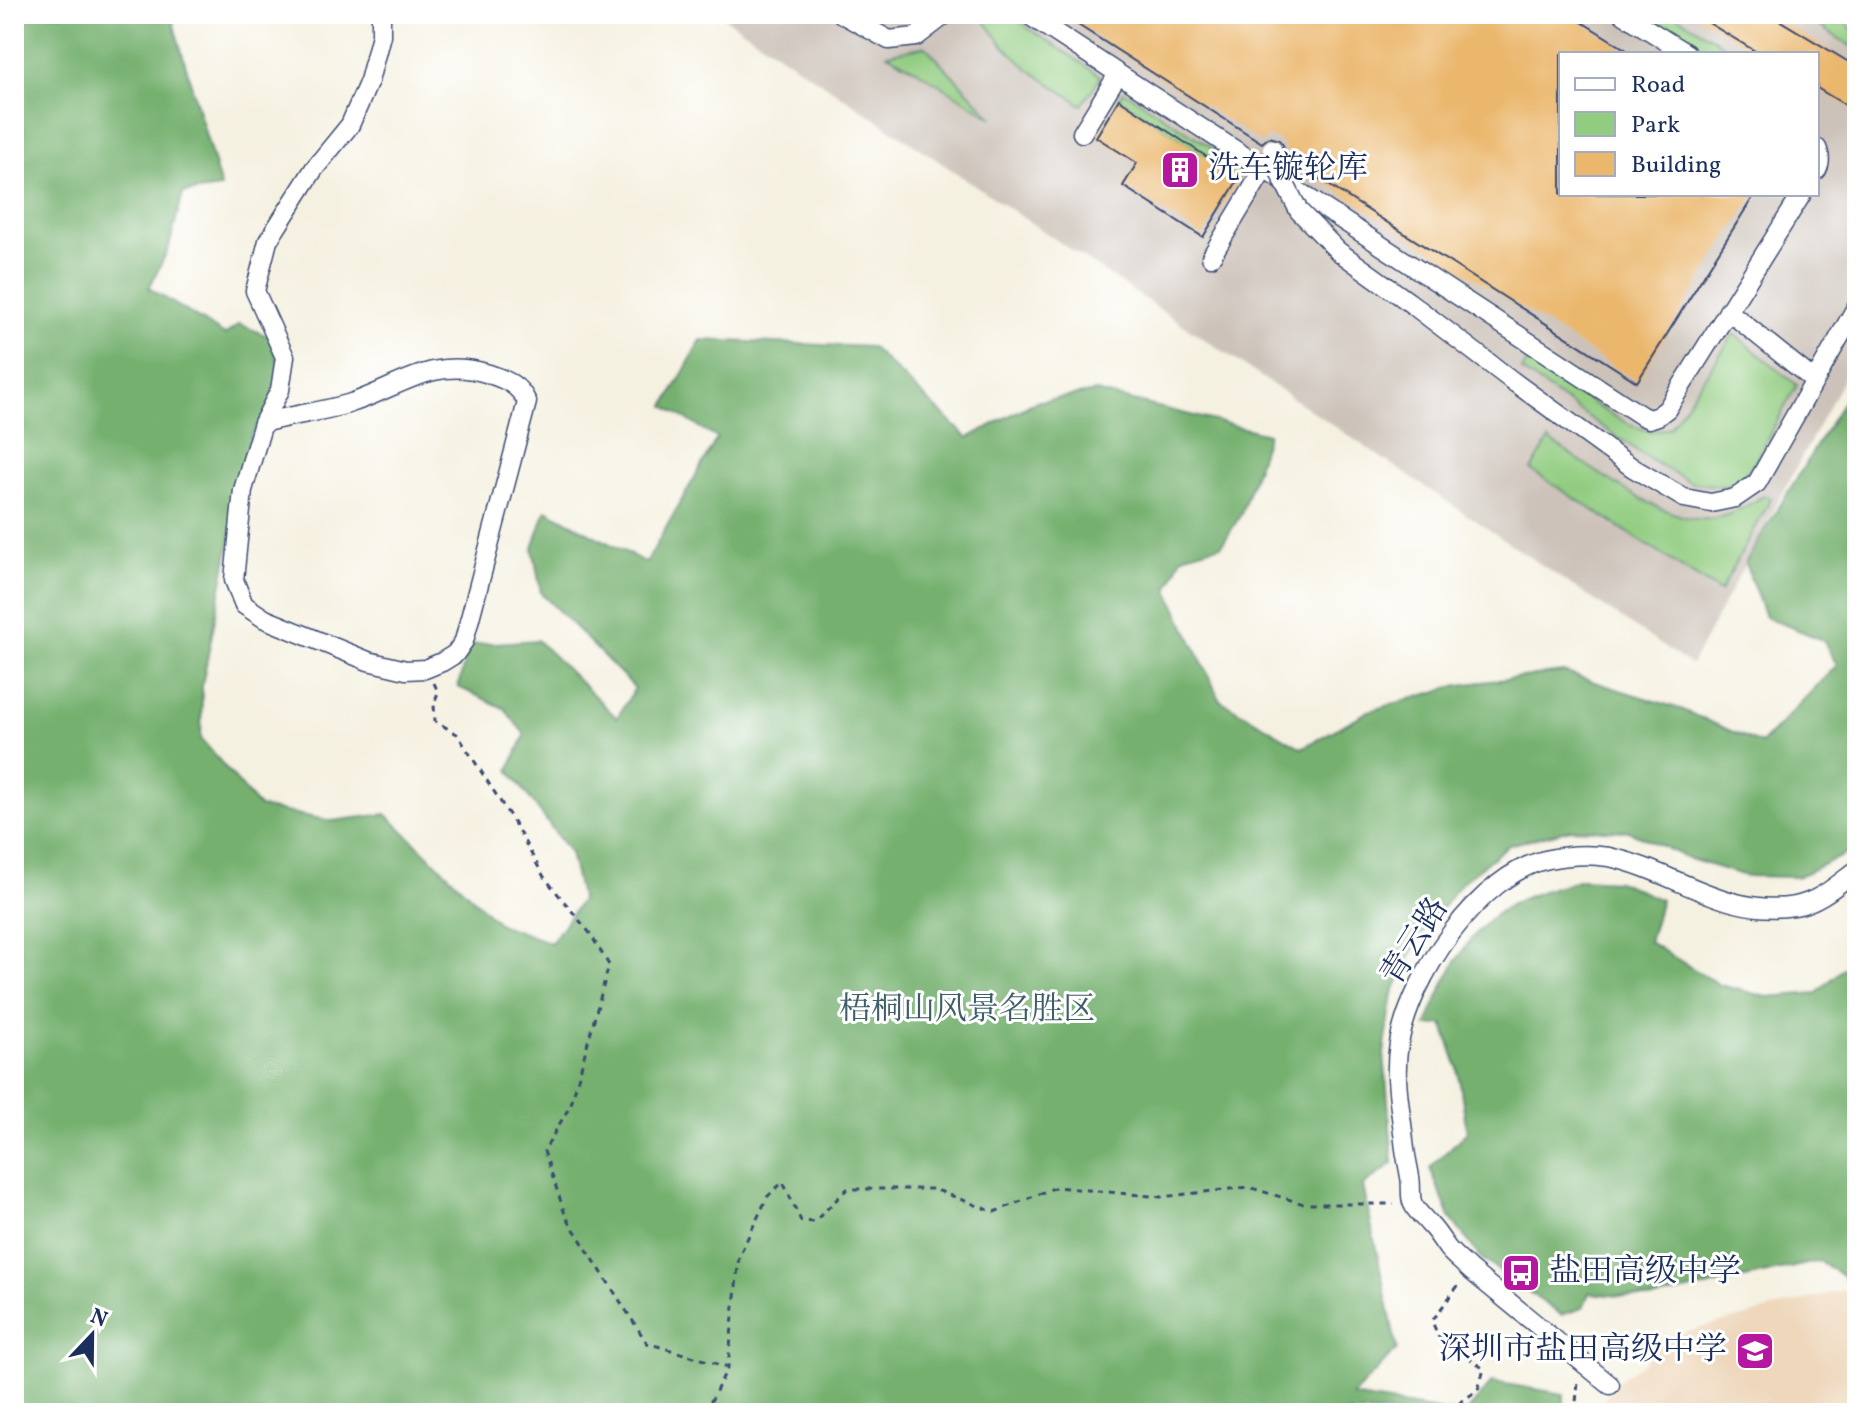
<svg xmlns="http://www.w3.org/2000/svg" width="1871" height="1427" viewBox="0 0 1871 1427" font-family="Vollkorn,'Noto Serif SC',serif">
  <rect width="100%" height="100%" fill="#fff"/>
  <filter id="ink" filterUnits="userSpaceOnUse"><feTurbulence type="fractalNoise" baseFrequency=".0125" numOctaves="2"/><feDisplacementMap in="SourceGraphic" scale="16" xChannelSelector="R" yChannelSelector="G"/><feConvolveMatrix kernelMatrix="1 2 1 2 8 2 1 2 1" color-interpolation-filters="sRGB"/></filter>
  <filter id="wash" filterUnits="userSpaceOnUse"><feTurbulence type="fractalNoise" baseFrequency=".006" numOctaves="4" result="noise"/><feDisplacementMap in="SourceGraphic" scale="32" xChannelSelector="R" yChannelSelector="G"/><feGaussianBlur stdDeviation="1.8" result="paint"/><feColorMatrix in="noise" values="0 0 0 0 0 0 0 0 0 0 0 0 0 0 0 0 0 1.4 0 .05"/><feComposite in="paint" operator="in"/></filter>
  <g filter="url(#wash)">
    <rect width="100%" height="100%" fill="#f5f1e1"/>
    <!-- built -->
    <path fill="#eed7bb" d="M1846,1289l11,33v91h-265l31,-36 22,-15 16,-23z"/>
    <!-- industrial -->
    <path fill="#ccc2b9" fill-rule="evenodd" d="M719,14h1138v340l-166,311zM1561,54h256v140h-256z"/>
    <!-- green -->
    <path fill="#91cc80" stroke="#567e6f" stroke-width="2" d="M979,14h28l94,62 -19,29 -54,-36 -25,-24z
      M1645,14h28l65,40h-29z
      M1800,14h41l16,23v13z
      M925,46l68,72 -77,-48 -29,-16z
      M1124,91l120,77 -5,10 -120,-79z
      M1734,334l63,51 -44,80 -15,15 -14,6 -32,-3 -40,-22 -130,-90 6,-12c27,18 95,70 124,72 6,0 13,-2 18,-4z
      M1549,440c39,25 114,83 159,79 22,-2 39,-13 57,-24l6,4 -51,93 -189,-122z"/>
    <!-- forest -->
    <path fill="#74b06e" stroke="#487066" stroke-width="2" d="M14,14h160l-2,4 49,170 -38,5 -15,57 -19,38 76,47 14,-11 31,13 16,49 -35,49 -49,250 -1,54 58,68 73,14 54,-7 113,110 52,19 30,-43 -11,-47 -61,-83 16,-35 -21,-27 -46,-21 11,-42 68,-5 80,78 18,-30 -94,-95 -8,-45 13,-38 100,53 71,-125 -52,-32 36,-66 170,7 97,91 67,-36 61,-10 172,42 -27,80 -19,31 -40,11 -14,34 52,110 82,48 67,-37 90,-26 104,-13 117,37 81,35 76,-79 -14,-25 -58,-23 -20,-54 104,-171h8v454l-15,10 -45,21 -51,-1 -56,-17 -61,-28 -58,-2 -62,16 -47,37 -43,56 -26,55 -9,60 9,110 -30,23 34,163 -45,47 104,17h-1442z
      M1581,879l37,2 43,19 -12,42 71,43 47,12 50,-4 30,-28 5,-29 -11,-23 16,-13v403l-13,-26 -24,-16 -167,38 -64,-6 -6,15 -22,7 -80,-57 -31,-41 -20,-49 37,-36 -9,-63 -15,-45 -16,2c16,-45 37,-91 78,-118 22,-14 51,-21 76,-29z
      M1492,1382l72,12v19h-98z"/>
    <g id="blocks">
      <!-- building -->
      <path fill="#ebb76d" d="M1061,14h508l64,40h-72v140h194l-118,188 -349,-223 -5,-14 -4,-5 -10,-3 -7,6z
        M1694,14h75l88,53v45l-40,-24v-34h-57z
        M1119,99l120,79 -36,59 -80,-51 14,-23 -41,-26z"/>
    </g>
  </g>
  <g filter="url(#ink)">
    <use href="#blocks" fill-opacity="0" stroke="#3c4c72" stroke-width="2"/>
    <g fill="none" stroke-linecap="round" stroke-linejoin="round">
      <defs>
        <path id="minor" d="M842,14l47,26 27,-3 30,-23
          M1027,14l615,402 7,3 9,-3 9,-7 135,-215
          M1623,14l64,40
          M1856,14l1,1
          M1082,133l36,-59
          M1817,148c3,7 4,15 0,22
          M1211,257l53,-88
          M1728,311l87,70
          M1514,382l119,86 51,30 27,5 24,-5 22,-15 100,-177
          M263,423c28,-8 57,-11 85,-19 49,-15 85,-49 141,-30 18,6 30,11 38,28l-63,239 -9,13 -13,8 -17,7 -19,1 -38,-9 -103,-42 -21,-14 -10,-25 9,-90 20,-67 17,-33 5,-33 -30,-66 13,-50 46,-72 36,-44 19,-44 12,-46v-21
          M1610,1385l-140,-115c-7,-7 -15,-13 -22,-21 -6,-8 -11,-17 -18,-24 -5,-6 -12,-12 -16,-19 -5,-7 -2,-20 -4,-29 -2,-12 -5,-24 -6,-36 -3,-31 -11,-65 -5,-97 11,-66 80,-171 150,-185 19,-4 40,-5 60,-2 63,13 118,61 186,49 24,-4 43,-22 62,-36"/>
      </defs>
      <!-- minor casing -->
      <use href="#minor" stroke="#3c4c72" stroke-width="21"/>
      <!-- path -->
      <path stroke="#3c4c72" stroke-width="3" stroke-dasharray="6 6" stroke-linecap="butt" d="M434,683l4,9 -4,13 1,16 22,13 56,87 31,56 45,55 20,33 -38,139 -27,47 22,66 81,126 81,24
        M705,1413l23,-46 11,-111 29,-60 15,-14 18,39 13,1 33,-33h87l60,23 62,-25 105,10 87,-10 56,17h90
        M1454,1413v-6l24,-17 6,-21 -46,-33 -6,-15 28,-38
        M1575,1413l3,-32"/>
      <!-- minor -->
      <use href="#minor" stroke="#fff" stroke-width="18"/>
      <defs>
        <path id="minor-bridge" d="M1272,149l9,27 18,35 39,40 71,51 105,80"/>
      </defs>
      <!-- minor-bridge casing -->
      <use href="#minor-bridge" stroke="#3c4c72" stroke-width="21" stroke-linecap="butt"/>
      <!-- minor-bridge -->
      <use href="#minor-bridge" stroke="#fff" stroke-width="18"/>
    </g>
  </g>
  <!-- icons -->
  <defs>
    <symbol id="building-square" viewBox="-11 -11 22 22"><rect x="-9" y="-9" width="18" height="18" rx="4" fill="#b5179e" stroke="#fff"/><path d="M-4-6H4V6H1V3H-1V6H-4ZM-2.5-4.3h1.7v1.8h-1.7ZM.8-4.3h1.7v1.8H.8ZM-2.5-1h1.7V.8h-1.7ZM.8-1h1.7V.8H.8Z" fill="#fff"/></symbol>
    <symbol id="bus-square" viewBox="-11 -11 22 22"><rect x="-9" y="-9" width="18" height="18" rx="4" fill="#b5179e" stroke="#fff"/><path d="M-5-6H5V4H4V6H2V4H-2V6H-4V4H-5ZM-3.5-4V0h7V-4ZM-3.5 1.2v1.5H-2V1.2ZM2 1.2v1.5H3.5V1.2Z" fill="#fff"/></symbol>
    <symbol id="school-square" viewBox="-11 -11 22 22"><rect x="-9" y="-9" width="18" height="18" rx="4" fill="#b5179e" stroke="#fff"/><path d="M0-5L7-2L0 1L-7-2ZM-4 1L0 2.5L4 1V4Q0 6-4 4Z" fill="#fff"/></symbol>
  </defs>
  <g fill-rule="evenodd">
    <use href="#building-square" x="1158" y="148" width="44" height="44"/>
    <use href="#bus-square" x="1499" y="1251" width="44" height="44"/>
    <use href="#school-square" x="1733" y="1329" width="44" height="44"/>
  </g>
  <g text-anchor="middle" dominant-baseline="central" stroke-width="6" stroke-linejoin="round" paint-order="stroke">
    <!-- poi labels -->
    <g font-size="32" fill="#1b2f5e" stroke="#fff" text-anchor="start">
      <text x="1208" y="170">洗车镟轮库</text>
      <text x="1549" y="1273">盐田高级中学</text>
      <text x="1727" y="1351" text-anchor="end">深圳市盐田高级中学</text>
    </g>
    <!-- street labels -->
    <g font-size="32" fill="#1b2f5e" stroke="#fff">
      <text transform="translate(1416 942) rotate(-58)">青云路</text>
    </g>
    <!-- park labels -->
    <g font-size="32" fill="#3e5e68" stroke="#fff">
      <text x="967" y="1011">梧桐山风景名胜区</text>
    </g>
  </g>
  <!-- margin -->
  <rect width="1871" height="1427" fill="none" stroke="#fff" stroke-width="48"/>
  <!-- legend -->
  <rect x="1559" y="52" width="260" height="144" fill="#ffffff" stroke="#a4acbf" stroke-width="2"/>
  <rect x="1575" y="78" width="40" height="12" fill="#ffffff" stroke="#a4acbf" stroke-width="2"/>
  <text x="1631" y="92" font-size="24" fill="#1b2f5e">Road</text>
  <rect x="1575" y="112" width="40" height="24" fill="#91cc80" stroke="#a4acbf" stroke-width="2"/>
  <text x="1631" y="132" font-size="24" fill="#1b2f5e">Park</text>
  <rect x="1575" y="152" width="40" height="24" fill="#ebb76d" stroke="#a4acbf" stroke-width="2"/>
  <text x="1631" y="172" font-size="24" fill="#1b2f5e">Building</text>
  <!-- north arrow -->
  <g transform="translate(92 1335) rotate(22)" stroke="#ffffff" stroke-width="6" paint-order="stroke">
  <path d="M0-6L14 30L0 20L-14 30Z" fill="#1b2f5e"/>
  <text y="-12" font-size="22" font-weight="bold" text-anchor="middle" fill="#1b2f5e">N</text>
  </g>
</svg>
